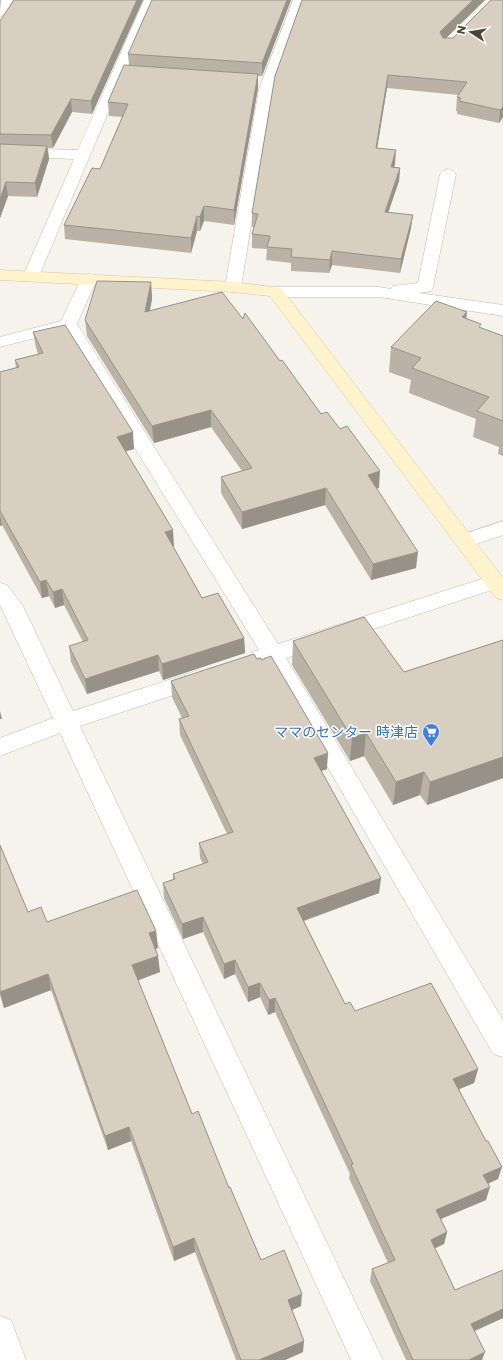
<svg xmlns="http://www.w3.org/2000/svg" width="503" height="1360" viewBox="0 0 503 1360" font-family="Poppins,'Noto Sans JP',sans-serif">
  <rect width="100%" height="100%" fill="#f6f3ec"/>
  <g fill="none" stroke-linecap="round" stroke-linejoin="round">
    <defs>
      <path id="street" d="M1,0h12l-8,15 -5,1z
        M144,0h12l-117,276 -2,4 -6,1 -6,-1 -2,-4 51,-117 -74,-3v-8l78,2z
        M293,0h12l-32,89 -32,198 -2,4 -6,1 -6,-1 -2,-4 34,-198z
        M448,169l5,2 3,3 -23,113 -2,4 -12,2 84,12v11l-124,-19h-104l-6,-1 -2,-4 2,-4 6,-1h104l12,2 2,-3 25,-3 22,-109 3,-3z
        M89,274l6,1 2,4 -20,45 201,320 216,-69 7,2 2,3 -2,7 -215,71 217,362v37l-10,-3 -225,-390 -8,2 -8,-2 -3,-6 3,-6 7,-2 -196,-319 -63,16v-10l61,-16 20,-42 2,-4z
        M503,521v14l-38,13 -7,-2 -3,-5 3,-5z
        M0,583l7,2 16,21 50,105 126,-41 8,2 3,6 -3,6 -127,42 303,634h-32l-291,-627 -60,23v-18l53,-20 -53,-113z
        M0,1316l11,4 15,40h-26z"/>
      <path id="secondary" d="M0,270l233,12 48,6 222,290v22l-7,-2 -226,-302 -37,-4 -233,-12z"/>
    </defs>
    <!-- street casing -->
    <use href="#street" stroke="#c2bbae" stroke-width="1"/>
    <!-- secondary casing -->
    <use href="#secondary" stroke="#d6c79b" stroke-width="1"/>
    <!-- street -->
    <use href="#street" fill="#fff" fill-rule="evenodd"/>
    <!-- secondary -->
    <use href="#secondary" fill="#fff3cd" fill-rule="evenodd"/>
  </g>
  <!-- wall -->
  <path fill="#bab2a6" d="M14,0h129l-51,114 -20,-2 -19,36h-5l1,11 -12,38 -29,-1 -8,22v-197z
    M291,0l-29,76h-4v12l-24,137 -30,-4 -4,10h-3l-6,22 -126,-14 -1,-14 36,-56 22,-52 -13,-1 -1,-14 21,-37 -1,-11z
    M302,0h183l-39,38h7l50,-38v117l-4,6 -42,-9v-3h-1l1,-14 2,-2 -72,-7 -10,60 18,16 -1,3 6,1 -1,13 -11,31 23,16 -11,45 -68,-8 -3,8 -38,-2v-8l-25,-3 1,-11 -15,-1v-14l2,-7h-2v-14z
    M151,282l1,17 -2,12 93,8 37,42 99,127h-2l39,80 -45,12 -46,-75 -83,24 -21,-36v-16l21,-6 -31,-44 -57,16 -67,-107 -2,-16z
    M467,312l-1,7 15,9 22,8v120l-5,-2 1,-7 -26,-10 3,-18 -67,-26 2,-13 -22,-8 2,-25z
    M33,332l101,117 -8,2 48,95h-1l29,52 42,40 1,15 -82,27 -4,-9 -72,23 -16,-32 -2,-16 14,-4 -19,-37 -9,3 -6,-12 -7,2 -40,-73 -2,1v-154l16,-4 -1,-8 23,-6 -2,-6z
    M503,640v138l-76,27 -7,-10 -27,10 -29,-49 -14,5 -58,-96 1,-24 111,31z
    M171,681l156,88 -6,2 58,122 -75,28 41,83 10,7 123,58 -4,14 -15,6 39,90 -10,5 -2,16 -45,19 6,13 -3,12 -9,4 20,42 48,28 -28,13 7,29h-76l-36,-79 2,-12 16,-6 -39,-85 1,-4 -75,-162 -7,3 -8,-18 -12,5 -13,-28 -11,5 -21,-47 -20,7 -19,-41 -1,-15 10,-4v-5l30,-10 -3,-6 -1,-15 28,-9 -47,-99 -1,-16 3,-1 -10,-21z
    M0,845l28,67 19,10 109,9 2,17 -3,1 5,23 -22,8 54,134 37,74 32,72 40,46 -9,4 11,42 -18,8h-49l-41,-108 -21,9 -43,-120 -23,9 -57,-160 -47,18 -4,-13z"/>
  <!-- shaded-wall -->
  <path fill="#979187" d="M137,0h6l-51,114 -1,-13z
    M287,0h4l-29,76v-13z
    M473,0h12l-46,45 1,-13z
    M258,74v14l-24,137v-15z
    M388,75l-1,13 -12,73 1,-13z
    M71,99l1,13 -19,36 -2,-13z
    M503,107v10l-4,6 1,-13z
    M47,146l2,13 -12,38 -2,-14z
    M396,150l-1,14 -5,16 1,-13z
    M400,168l-1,13 -15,44 1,-13z
    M6,182l2,14 -8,22v-19z
    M204,206v15l-4,10v-14z
    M413,215l-2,13 -11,45 1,-14z
    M197,216v15l-6,22v-15z
    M332,251v14l-3,8 1,-13z
    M151,282l1,17 -6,29 -1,-16z
    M467,312l-3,25 -2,-20z
    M211,410v17l-57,16 -2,-17z
    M133,432l1,17 -15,4 -2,-16z
    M380,471l-1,17 -13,3 2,-16z
    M326,488l-1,17 -83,24v-17z
    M0,515l2,10 -2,1z
    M173,530l1,16 -8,2 -1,-16z
    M418,552l-2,16 -45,12 2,-16z
    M46,580l3,16 -7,2 -2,-16z
    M62,589l2,16 -9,3 -2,-16z
    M244,638l1,15 -82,27 -1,-16z
    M158,655l1,16 -72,23 -2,-15z
    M0,711l2,8h-2z
    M366,733l-2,23 -14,5 2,-23z
    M328,753l-1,16 -14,5 1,-16z
    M503,757v21l-76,27 3,-23z
    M424,772l-4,23 -27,10 3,-23z
    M381,878l-2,15 -82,30v-15z
    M203,917v15l-20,7 -1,-15z
    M156,931l2,17 -7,2 -2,-17z
    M158,956l2,16 -26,10 -2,-17z
    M235,960v14l-11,5v-15z
    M48,974l3,16 -47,18 -4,-16z
    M260,983v14l-12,5v-15z
    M275,998v14l-7,3 1,-15z
    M478,1069l-4,14 -24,10 3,-14z
    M129,1127l2,14 -23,9 -3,-14z
    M502,1167l-4,12 -19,8 4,-12z
    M490,1187l-4,13 -53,22 3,-12z
    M447,1232l-3,12 -17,8 4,-12z
    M194,1238l1,14 -21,9 -1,-14z
    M302,1294l-1,12 -14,6 1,-12z
    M503,1309v9l-36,16 4,-10z
    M304,1341l-1,11 -18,8h-26z
    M485,1352l-3,8h-13z"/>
  <!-- building -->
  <path fill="#d8cfc1" stroke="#979187" d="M14,0h123l-46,101 -20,-2 -20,36 -51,-1v-113z
    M152,0h135l-25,63 -134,-9z
    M302,0h171l-33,32 3,6h10l38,-38h12v107l-3,3 -41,-9 2,-3 -4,-1 10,-15 -79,-7 -12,73 20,2 -5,17 9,1 -15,44 28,3 -12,44 -69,-8 -2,9 -39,-3 1,-8 -25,-2 3,-11 -18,-2 6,-20 -6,-1 23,-137z
    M124,65l134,9 -24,136 -30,-4 -4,11 -3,-1 -6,22 -127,-13 28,-57 8,1 28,-65 -20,-2z
    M0,144l47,2 -12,37 -29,-1 -6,17z
    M97,281l54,1 -6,30 77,-20 21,27 2,-6 35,48 2,-1 39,54 6,-2 13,17 7,-3 33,45 -12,4 50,77 -45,12 -47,-76 -84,24 -21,-35 31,-9 -41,-58 -59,16 -67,-106z
    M436,301l31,11 -5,5 19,7 -2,3 24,9v85l-26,-10 12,-14 -77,-29 9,-10 -30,-11z
    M65,325l68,107 -16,5 56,93 -8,2 37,66 16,-5 26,45 -82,26 -4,-9 -73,24 -16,-33 19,-6 -26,-51 -9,3 -7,-12 -6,2 -40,-71v-139l19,-5 -4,-7 28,-7 -10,-21z
    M364,617l40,55 99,-32v117l-73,25 -6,-10 -28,10 -30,-49 -14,5 -59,-97z
    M254,654l3,5 4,-1v2l10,-4 57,97 -14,5 67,120 -84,30 48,96 5,-2 5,9 76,-28 47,86 -25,10 33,62h2l14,26 -19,8 7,12 -54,23 11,22 -16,8 24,50 48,-20v39l-32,15 14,28 -16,8h-56l-41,-91 23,-9 -44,-95 2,-1 -78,-166 -6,2 -9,-17 -12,4 -13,-27 -11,4 -21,-47 -21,7 -19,-41 12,-4 -2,-5 35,-12 -9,-19 34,-11 -54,-113 10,-3 -18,-35z
    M0,845l28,67 13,-5 6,15 90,-32 19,41 -7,2 9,23 -26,9 60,149 6,-3 31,77 1,-1 31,73 23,-10 18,44 -14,6 16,41 -45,19h-18l-47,-122 -21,9 -44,-120 -24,9 -57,-162 -48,18z"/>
  <!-- icons -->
  <defs>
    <symbol id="supermarket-pin" viewBox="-11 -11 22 30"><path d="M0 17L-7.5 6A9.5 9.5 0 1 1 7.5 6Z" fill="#3f7fe0" stroke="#fff"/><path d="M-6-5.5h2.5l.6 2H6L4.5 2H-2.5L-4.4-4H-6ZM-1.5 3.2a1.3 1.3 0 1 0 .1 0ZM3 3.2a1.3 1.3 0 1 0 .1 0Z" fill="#fff"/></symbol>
  </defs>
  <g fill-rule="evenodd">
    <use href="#supermarket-pin" x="421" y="722" width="20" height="27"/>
  </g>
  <g text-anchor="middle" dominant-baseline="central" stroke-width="3" stroke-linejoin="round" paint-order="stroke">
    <!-- shop labels -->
    <g font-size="14" fill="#366cbe" stroke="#fff" text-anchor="end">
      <text x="418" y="732">ママのセンター 時津店</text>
    </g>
  </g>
  <!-- north arrow -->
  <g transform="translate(471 32) rotate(282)" stroke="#ffffff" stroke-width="3" paint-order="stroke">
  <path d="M0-3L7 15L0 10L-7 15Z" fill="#4b4439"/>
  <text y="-6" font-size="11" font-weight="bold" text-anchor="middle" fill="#4b4439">N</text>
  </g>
</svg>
